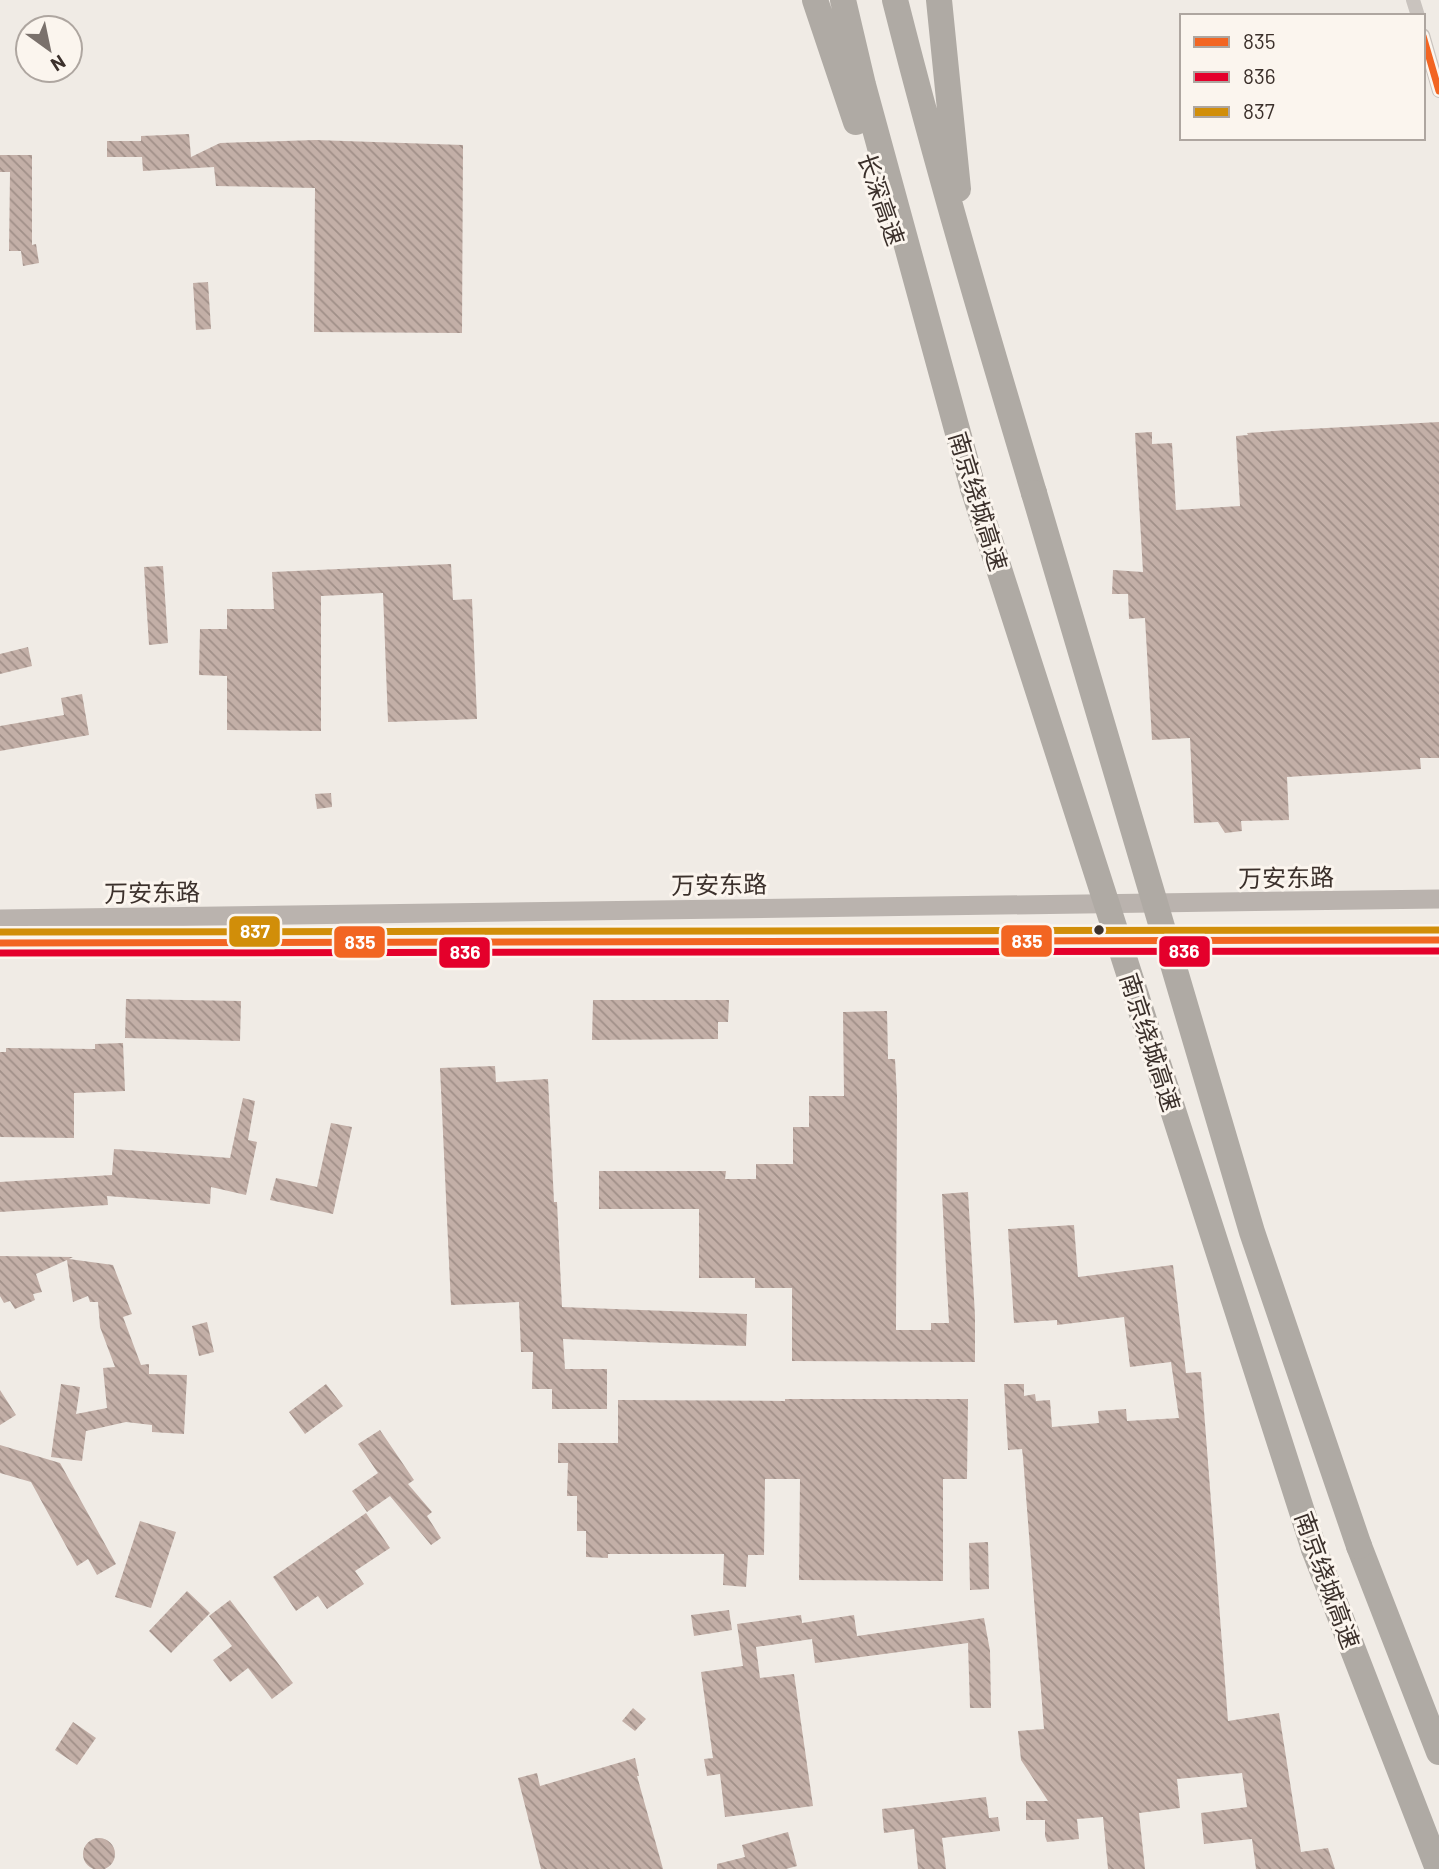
<svg xmlns="http://www.w3.org/2000/svg" width="1439" height="1869" viewBox="0 0 1439 1869" font-family="Barlow,'Noto Sans SC',sans-serif">
  <defs>
    <pattern id="building-back-hatch" width="6" height="6" patternUnits="userSpaceOnUse" patternTransform="scale(1.75)"><rect width="6" height="6" fill="#c3afa7"/><path d="M-1 5l2 2M0 0l6 6M5-1l2 2" fill="none" stroke="#a08f88"/></pattern>
  </defs>
  <rect width="100%" height="100%" fill="#f0ebe5"/>
  <!-- building -->
  <path fill="url(#building-back-hatch)" d="M189,134l2,23 29,-14 95,-3 148,5 -1,188 -148,-1 1,-144 -99,-2 -2,-19 -71,4 -1,-14h-35v-16h34v-5z
    M0,155h32v90l4,-1 3,19 -16,3 -2,-15h-12l1,-79h-10z
    M208,282l3,47 -15,1 -3,-47z
    M1439,422v336h-19l1,11 -134,8 2,43 -48,1 1,10 -17,2 -7,-11 -24,1 -4,-85 -38,2 -7,-122 -16,1 -1,-25h-16l1,-24 30,2 -8,-139 17,-1v12l20,-1 4,67 64,-4 -4,-70 12,-1 -1,-2 42,-3z
    M451,564l2,36 19,-1 5,120 -89,3 -5,-129 -62,3v135l-94,-1v-54l-28,-1 1,-46h27v-20h47l-2,-37z
    M163,566l5,77 -19,2 -5,-78z
    M28,647l4,19 -32,8v-20z
    M82,694l7,41 -89,16v-25l64,-11 -3,-17z
    M331,793l1,14 -15,2 -2,-15z
    M126,999l115,2 -1,40 -115,-3z
    M593,1000h136l-1,22h-10v17l-126,1z
    M887,1011l1,48h7l2,37 -1,234h35v-7h18l-7,-129 26,-2 7,124v46l-183,-1v-73h-37v-10h-56v-69h-100v-38h127l-1,8h31v-15h37v-37h16v-31h35l-1,-84z
    M123,1043l2,48 -51,2v45l-74,-1v-85h6v-4l89,1v-5z
    M495,1066l1,16 52,-3 6,123h3l5,105 185,7 -1,32 -183,-7 2,30h42v40h-55v-20h-20l1,-37h-12l-2,-50 -68,3 -11,-237z
    M243,1098l12,3 -7,39 9,2 -11,53 -35,-8 -1,17 -103,-8 1,9 -108,7v-30l112,-7 2,-26 116,9z
    M331,1123l21,4 -19,87 -63,-14 6,-22 41,9z
    M1074,1225l4,52 95,-12 13,108 15,-1 27,349 51,-8 22,139 27,-4 7,21h-79l-4,-30 -48,5 -3,-31 46,-6 -5,-34 -65,6 3,29 -41,5 6,56h-37l-5,-52 -26,2 2,20 -32,3 -2,-6v-16h-19v-19h22l-27,-41 -3,-29 26,-2 -21,-272 -1,-8 -14,1 -4,-66h20v12l11,-2 1,7 14,-1 2,27 47,-4 -1,-12 28,-2 1,12 52,-3 -8,-56 -41,5 -6,-50 -67,8v-5l-43,3 -6,-94z
    M0,1256l73,1 -4,2 44,6 19,49 -9,3 18,48 8,-1v10l38,1 -3,59 -32,-2v-7l-26,-3 -40,9 -4,30 -31,-4 10,-73 19,3 -4,27 31,-6 -4,-40 12,-1 -15,-40 -2,-25h-8l-2,-6 -15,6 -6,-42 -31,14 6,18 -9,2 2,6 -20,9 -5,-8 -6,2 -4,-7z
    M207,1322l7,30 -15,4 -7,-30z
    M326,1384l17,22 -38,28 -16,-22z
    M0,1390l16,25 -16,10z
    M785,1399h183l-1,80h-24v102l-144,-1 1,-101h-35l-1,76h-16l-2,32 -23,-2 1,-31h-116v4l-22,-1v-26h-9v-35h-10l1,-33h-10v-20h60v-43l167,1z
    M380,1430l34,50 -6,4 24,28 -5,4 14,22 -10,7 -41,-49 -23,16 -15,-21 26,-18 -20,-29z
    M0,1445l60,18 56,101 -19,11 -9,-16 -11,7 -46,-84 -31,-9z
    M366,1513l24,35 -35,23 9,13 -37,25 -9,-13 -22,15 -23,-34z
    M140,1521l36,11 -25,76 -36,-11z
    M988,1542l1,47 -19,1 -1,-47z
    M187,1591l23,22 -39,40 -22,-22z
    M230,1600l63,83 -21,16 -24,-31 -18,14 -17,-22 19,-14 -23,-30z
    M729,1610l3,20 -38,6 -3,-21z
    M801,1615l1,8 52,-8 3,21 127,-18 6,33 1,57h-21l-2,-65 -153,20 -3,-24 -56,8 4,31 34,-4 19,132 -88,11 -5,-43 -13,2 -3,-17 9,-1 -12,-86 42,-6 -6,-42z
    M633,1708l13,11 -11,12 -13,-10z
    M73,1722l23,16 -19,27 -22,-15z
    M635,1758l4,18h-2l26,93h-122l-23,-91 19,-5 3,13z
    M986,1797l3,21 9,-1 2,14 -58,7 4,31h-28l-4,-40 -30,4 -2,-24z
    M788,1832l9,34 -11,3h-69v-5l28,-7 -3,-12z
    M83 1854a16 16 0 1 1 32 0a16 16 0 1 1-32 0Z"/>
  <g fill="none" stroke-linecap="round" stroke-linejoin="round">
    <!-- minor -->
    <path stroke="#c9c3be" stroke-width="14" d="M1413,0l5,16
      M1423,35l16,56"/>
    <!-- secondary -->
    <path stroke="#bab3ae" stroke-width="19" d="M0,919l1439,-20
      M0,943l1439,-3"/>
    <!-- motorway -->
    <path stroke="#afaaa4" stroke-width="26" d="M815,0l41,122
      M843,0l20,85 110,403
      M895,0c42,166 90,329 139,493
      M939,0l19,189
      M1359,1546l80,206
      M1314,1549l124,320"/>
    <!-- motorway-bridge -->
    <path stroke="#afaaa4" stroke-width="26" d="M973,488l341,1061
      M1034,493l218,739 107,314"/>
    <defs>
      <path id="bus-1" d="M1423,36l16,55
        M0,943l1439,-3"/>
      <path id="bus-2" d="M0,953l1439,-2"/>
      <path id="bus-3" d="M0,932l1439,-2"/>
    </defs>
    <!-- bus-1 casing -->
    <use href="#bus-1" stroke="#fbf5ee" stroke-width="12"/>
    <!-- bus-2 casing -->
    <use href="#bus-2" stroke="#fbf5ee" stroke-width="12"/>
    <!-- bus-3 casing -->
    <use href="#bus-3" stroke="#fbf5ee" stroke-width="12"/>
    <!-- bus-1 -->
    <use href="#bus-1" stroke="#f26522" stroke-width="7"/>
    <!-- bus-2 -->
    <use href="#bus-2" stroke="#e4002b" stroke-width="7"/>
    <!-- bus-3 -->
    <use href="#bus-3" stroke="#d18e09" stroke-width="7"/>
  </g>
  <!-- markers -->
  <circle fill="#3b302b" stroke="#fbf5ee" stroke-width="2.5" cx="1099" cy="930" r="6"/>
  <g text-anchor="middle" dominant-baseline="central" stroke-width="6" stroke-linejoin="round" paint-order="stroke">
    <!-- street labels -->
    <g font-size="24" fill="#3b302b" stroke="#fbf5ee">
      <text transform="translate(882 199) rotate(71)">长深高速</text>
      <text transform="translate(979 501) rotate(73)">南京绕城高速</text>
      <text transform="translate(1286 877) rotate(-1)">万安东路</text>
      <text transform="translate(719 884) rotate(-1)">万安东路</text>
      <text transform="translate(152 892) rotate(-1)">万安东路</text>
      <text transform="translate(1151 1042) rotate(72)">南京绕城高速</text>
      <text transform="translate(1328 1580) rotate(70)">南京绕城高速</text>
    </g>
  </g>
  <g stroke="#fbf5ee" stroke-width="2.5">
    <rect x="228" y="915" width="53" height="33" rx="7" fill="#d18e09"/>
    <rect x="1000" y="924" width="53" height="34" rx="7" fill="#f26522"/>
    <rect x="333" y="925" width="53" height="34" rx="7" fill="#f26522"/>
    <rect x="1158" y="935" width="53" height="33" rx="7" fill="#e4002b"/>
    <rect x="438" y="936" width="53" height="33" rx="7" fill="#e4002b"/>
  </g>
  <g font-size="19" text-anchor="middle" font-weight="bold" fill="#fff">
    <text x="255" y="938">837</text>
    <text x="1027" y="948">835</text>
    <text x="360" y="949">835</text>
    <text x="1184" y="958">836</text>
    <text x="465" y="959">836</text>
  </g>
  <!-- legend -->
  <rect x="1180" y="14" width="245" height="126" fill="#fbf5ee" stroke="#aea6a0" stroke-width="2"/>
  <rect x="1194" y="37" width="35" height="10" fill="#f26522" stroke="#aea6a0" stroke-width="2"/>
  <text x="1243" y="49" font-size="21" fill="#3b302b">835</text>
  <rect x="1194" y="72" width="35" height="10" fill="#e4002b" stroke="#aea6a0" stroke-width="2"/>
  <text x="1243" y="84" font-size="21" fill="#3b302b">836</text>
  <rect x="1194" y="107" width="35" height="10" fill="#d18e09" stroke="#aea6a0" stroke-width="2"/>
  <text x="1243" y="119" font-size="21" fill="#3b302b">837</text>
  <!-- north arrow -->
  <g transform="translate(49 49) rotate(147)"><circle r="33" fill="#fbf5ee" stroke="#aea6a0" stroke-width="2"/>
  <path d="M0-5L12 26L0 18L-12 26Z" fill="#7a716c"/>
  <text y="-10" font-size="19" font-weight="bold" text-anchor="middle" fill="#3b302b">N</text>
  </g>
</svg>
